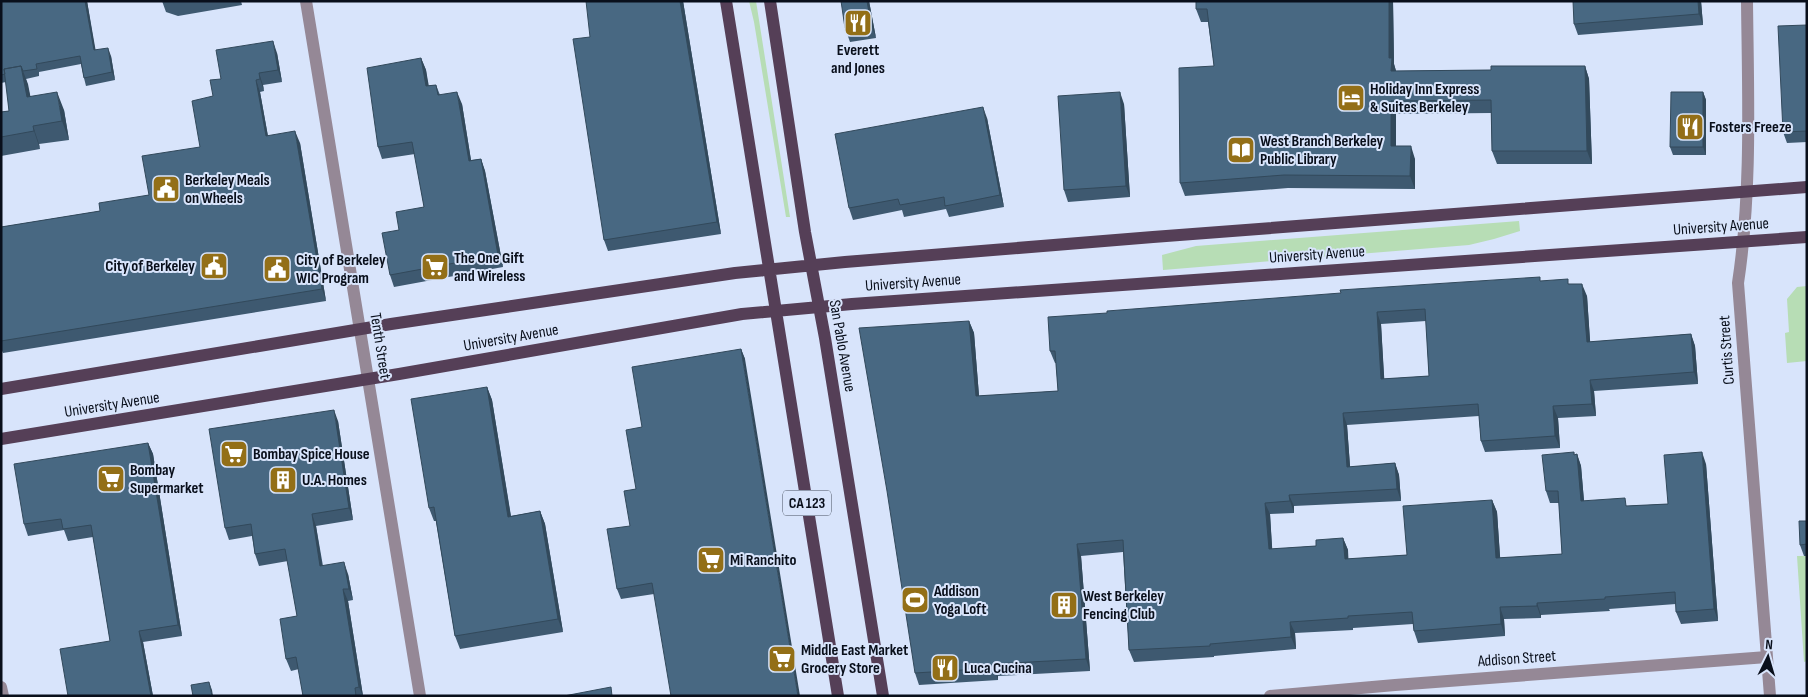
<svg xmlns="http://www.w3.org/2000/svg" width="1808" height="697" viewBox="0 0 1808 697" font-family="'Sofia Sans Condensed',sans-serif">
  <rect width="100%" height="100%" fill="#d8e4fb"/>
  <!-- green -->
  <path fill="#b7ddb5" d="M749,1h7l34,216h-4l-32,-195z
    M1519,221l1,10 -26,8 -25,6 -306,25 -1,-15 34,-9z
    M1807,286v75l-20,2 -2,-30 4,-1 -2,-33 10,-12z
    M1807,532v129l-3,1 -7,-106h7z"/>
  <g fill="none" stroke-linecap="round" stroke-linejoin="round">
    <!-- minor -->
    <path stroke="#958896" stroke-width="12" d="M306,1l114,695
      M1747,1c1,94 5,189 -9,282l32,413
      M1,687l2,9
      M1270,696l125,-11 372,-28"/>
    <!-- major -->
    <path stroke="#553f57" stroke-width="12" d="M726,1l112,695
      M770,1l35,231 20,106 58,358
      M1,389l390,-65 344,-51 110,-11 308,-25 654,-50
      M1,439l398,-65 343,-60 110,-10 955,-67"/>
  </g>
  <!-- wall -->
  <path fill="#3e5970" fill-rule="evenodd" d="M1,1h86l8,49 16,6 4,24 -29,6 -2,-8 -3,-14 -42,8v4l-13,3 4,17 34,14 5,30 -30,4 1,5 -39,7v-44l8,-1 -3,-29 -5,1z
    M162,1h79l1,4 -64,11 -12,-4z
    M683,1l38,233 -113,17 -4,-11 -14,-203z
    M869,1l7,37 -26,4 -5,-14z
    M1196,1h197l1,63 2,7 95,-1 94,-4 4,13 3,85h-95l-5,-13 -1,-38 -95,1v32l19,13v30l-127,-1 -103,8 -5,-13 34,-117 -6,-44h-7l-5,-13z
    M1701,1l2,24 -125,10 -4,-11z
    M1807,25v117l-20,1 -4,-11z
    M277,53l5,29 -19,3 1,6 -4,1 8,44 32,7 26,158 -323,52 -2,-4v-122l99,-16 49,-16 51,-48 13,-51 8,-17z
    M421,58l5,12 2,16 8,-1 4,10 22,9 9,56 10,-1 4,12 18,96 -109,20 -4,-12 9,-45 25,-23 -9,-53 -33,5 -4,-12z
    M1703,92l3,8v55h-33l-3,-8z
    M1124,104l6,93 -62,5 -4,-12z
    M987,118l17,89 -55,10 -3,-8 -42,8 -2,-7 -49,10 -4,-12z
    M1541,281l29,3 17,12 3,46 101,-8 4,12 3,38 -104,7 2,25 -38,2 2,30 -75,4 -4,-11 -2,-25 -132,9 3,42 45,-4 4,12 2,26 -107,5v7l-24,1 2,35 44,-3 27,-8 5,12v9l59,-4 85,-55 5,12 3,46 62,-4 -3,-51h-9l-4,-12 29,-36 2,-1 4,12 3,35 44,5 40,-2 38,-40 12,157 -37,3 -5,-12v-8l-67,5 1,2 -69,4v3l-37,1 1,17 -87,7 -4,-12 -1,-7 -60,4v2l-58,3 1,16 -82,7v1l-80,5 -5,-12 -6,-98 -42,4 9,115 -92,5v4l-79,5 -4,-12 54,-352 5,12 5,63 79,-5 -2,-28h-1l-5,-12zM1426,321l3,55 -45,3 -3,-55z
    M741,349l4,10 -91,235 -33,5 -4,-10 13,-63 6,-37 6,-62z
    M487,387l5,13 19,116 29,-5 5,13 18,108 -103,17 -5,-13 -19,-115h-2l-5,-13z
    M338,421l15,99 -37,6 7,40 25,8 5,26 -5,1 15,95h-60l-4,-27 -8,2 -5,-12 11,-43 -9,-55 -29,5 -4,-12 -3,-18 -23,4 -4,-12z
    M148,443l5,11 29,182 -39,6 10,54h-85l42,-55 -17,-104 -25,4 -4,-11 -36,6 -4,-12z
    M1807,521v35h-3l-4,-11z"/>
  <!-- shaded-wall -->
  <path fill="#32495b" d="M85,1h2l10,57 -3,-8z
    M680,1h3l38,233 -4,-12z
    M867,1h2l7,37 -5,-14z
    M1389,1h4l1,63 2,7h-5l-2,-13z
    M1698,1h3l2,24 -4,-11z
    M273,41l4,12 5,29 -4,-12z
    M108,48l3,8 4,24 -3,-8z
    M421,58l5,12 5,28 -5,-12z
    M21,66l7,18 6,31 -7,-18z
    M1585,66l4,13 3,85 -5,-13z
    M259,73l4,12 1,6 -4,-12z
    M256,80l4,12 10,56 -4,-12z
    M57,92l7,18 5,30 -7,-19z
    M457,92l5,12 11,69 -4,-12z
    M1120,92l4,12 6,93 -4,-11z
    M1703,92l3,8v55l-3,-8z
    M1391,101l5,13v45l-5,-13z
    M983,107l4,11 17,89 -4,-12z
    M33,126l6,18 1,5 -6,-18z
    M295,131l5,12 26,158 -4,-12z
    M1411,146l4,13v30l-5,-13z
    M481,159l4,12 18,96 -5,-12z
    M1582,284l5,12 4,58 -4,-12z
    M1377,312l4,12 4,67 -4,-12z
    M969,321l5,12 6,75 -4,-12z
    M1691,334l4,12 3,38 -4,-12z
    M741,349l4,10 55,337h-2z
    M1590,380l4,11 2,25 -4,-12z
    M487,387l5,13 21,130 -5,-13z
    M1553,406l5,12 2,30 -5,-12z
    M334,410l4,11 15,99 -4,-12z
    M1343,413l4,12 4,54 -4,-12z
    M148,443l5,11 29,182 -4,-11z
    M1574,452l3,10v-8l4,12 4,47 -4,-12z
    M1702,452l4,12 12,157 -4,-12z
    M1395,463l4,12 2,26 -4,-12z
    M1289,495l5,11v7l-4,-12z
    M1492,500l5,12 4,58 -5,-12z
    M1265,503l5,11 3,47 -4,-12z
    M540,511l5,13 18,108 -5,-13z
    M312,514l4,12 8,52 -4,-12z
    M1343,538l5,12 1,21 -4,-12z
    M1077,544l4,12 9,115 -4,-12z
    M344,562l4,12 5,26 -4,-11z
    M343,589l5,12 15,95 -4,-9z
    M1537,603l4,12v3l-4,-12z
    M1500,607l4,12 1,17 -4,-12z
    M1290,622l5,11 1,16 -5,-12z
    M139,631l4,11 10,54h-2z
    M993,664l5,12v4l-4,-12z
    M209,682l3,8 1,6h-1z"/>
  <!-- building -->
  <path fill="#486882" stroke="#32495b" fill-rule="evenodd" d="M1,1h84l9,49 14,-2 4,24 -28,6 -4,-22 -44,8 1,5 -14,2 -2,-5 -17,3 1,5 -4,1z
    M586,1h94l37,221 -113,18 -31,-201 17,-2z
    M841,1h26l4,23 -26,4z
    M1196,1h193v57h3l-1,13 100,-1v-4h94l2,85h-95l-1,-51 -100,1v45h20l-1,30 -126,-1 -104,8 -1,-115 35,-2 -7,-57h-11z
    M1573,1h125l1,13 -125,10z
    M1807,25v106l-24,1 -5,-106z
    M273,41l5,29 -19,3 1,6 -4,1 10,56 29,-5 27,158 -321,52v-114l99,-16 -1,-8 50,-8 -7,-39 58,-9 -8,-46 21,-5 -3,-16 11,-1 -5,-29z
    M421,58l5,28 10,-1 2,10 19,-3 12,69 12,-2 17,96 -108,20 -8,-42 17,-3 -3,-18 28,-5 -12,-65 -34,5 -11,-79z
    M21,66l6,31 30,-5 5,29 -29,5 1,5 -33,6v-25l8,-1 -5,-42z
    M1120,92l6,94 -62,4 -6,-94z
    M1671,92h32v55h-33z
    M983,107l17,88 -55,11 -1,-9 -44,8 -2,-6 -49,9 -14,-74z
    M1540,277v4l28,-2v5h14l5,58 104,-8 3,38 -104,8 2,24 -39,2 2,30 -74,5 -3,-37 -135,9 4,54 48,-4 2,26 -108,6 1,6 -25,2 4,46 47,-3v-6l27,-2 2,21 62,-4 -4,-49 89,-6 4,58 66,-4 -4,-63h-12l-4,-36 32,-3v3l3,-1 4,47 44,-3 1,8 42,-2 -4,-49 38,-3 12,157 -38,3 -1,-20 -70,5v2l-68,4v3l-37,1 1,17 -87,7 -2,-19 -64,4v2l-58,4 1,15 -81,7v2l-81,4 -6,-110 -46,4 9,115 -93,5 1,4 -79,5 -28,-182 -28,-163 110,-7 7,75 82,-5 -3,-40h-5l-2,-34 59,-4v-2l234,-18 -1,-3zM1425,309l4,67 -48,3 -4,-67z
    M741,349l57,347h-127l-19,-113 -35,6 -10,-60 23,-3 -6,-35 12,-2 -10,-59 16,-3 -10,-60z
    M487,387l21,130 32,-6 18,108 -103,17 -21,-129 -5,1 -18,-109z
    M334,410l15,98 -37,6 8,52 24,-4 5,27h-6l16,98 -4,1 1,8h-53l-7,-39 -10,2 -6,-40 17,-3 -12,-67 -30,5 -4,-30 -26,4 -16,-99z
    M148,443l30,182 -39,6 12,65h-83l-8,-47 50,-8 -19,-116 -28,4 -2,-10 -37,5 -10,-60z
    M1799,521h8v23l-7,1z
    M209,682l3,14h-19l-2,-11z
    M611,687l1,9h-48z"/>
  <!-- icons -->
  <defs>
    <symbol id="restaurant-square" viewBox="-11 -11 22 22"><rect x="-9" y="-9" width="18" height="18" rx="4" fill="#936f17" stroke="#d8e4fb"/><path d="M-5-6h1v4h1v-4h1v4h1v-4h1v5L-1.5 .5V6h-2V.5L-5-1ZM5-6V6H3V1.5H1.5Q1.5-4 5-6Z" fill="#fff"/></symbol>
    <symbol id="hotel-square" viewBox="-11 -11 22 22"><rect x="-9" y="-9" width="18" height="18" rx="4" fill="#936f17" stroke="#d8e4fb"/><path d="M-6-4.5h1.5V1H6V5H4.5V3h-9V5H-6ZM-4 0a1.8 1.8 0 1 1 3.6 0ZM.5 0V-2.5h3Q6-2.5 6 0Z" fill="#fff"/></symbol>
    <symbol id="library-square" viewBox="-11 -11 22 22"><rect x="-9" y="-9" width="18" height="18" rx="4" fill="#936f17" stroke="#d8e4fb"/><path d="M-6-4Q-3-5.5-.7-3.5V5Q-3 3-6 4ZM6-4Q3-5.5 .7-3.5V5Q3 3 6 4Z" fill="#fff"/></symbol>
    <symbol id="civic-square" viewBox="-11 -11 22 22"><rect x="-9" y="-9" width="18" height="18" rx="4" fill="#936f17" stroke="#d8e4fb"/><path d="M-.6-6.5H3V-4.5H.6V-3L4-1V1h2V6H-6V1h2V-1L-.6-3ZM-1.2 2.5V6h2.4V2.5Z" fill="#fff"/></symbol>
    <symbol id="supermarket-square" viewBox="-11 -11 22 22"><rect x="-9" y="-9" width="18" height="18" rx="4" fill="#936f17" stroke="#d8e4fb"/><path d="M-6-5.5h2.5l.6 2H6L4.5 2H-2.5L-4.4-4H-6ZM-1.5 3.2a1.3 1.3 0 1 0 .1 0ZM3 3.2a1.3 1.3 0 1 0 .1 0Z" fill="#fff"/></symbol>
    <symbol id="building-square" viewBox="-11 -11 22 22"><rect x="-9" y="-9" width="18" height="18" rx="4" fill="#936f17" stroke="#d8e4fb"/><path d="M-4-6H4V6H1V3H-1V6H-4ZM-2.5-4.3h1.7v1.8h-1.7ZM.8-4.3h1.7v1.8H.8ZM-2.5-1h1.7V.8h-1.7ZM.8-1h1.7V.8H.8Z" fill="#fff"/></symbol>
    <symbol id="stadium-square" viewBox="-11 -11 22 22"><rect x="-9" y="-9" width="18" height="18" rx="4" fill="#936f17" stroke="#d8e4fb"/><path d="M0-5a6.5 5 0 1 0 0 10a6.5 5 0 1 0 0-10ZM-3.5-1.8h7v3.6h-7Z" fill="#fff"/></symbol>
  </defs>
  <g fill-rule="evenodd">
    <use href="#restaurant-square" x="842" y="7" width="32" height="32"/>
    <use href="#hotel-square" x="1335" y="82" width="32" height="32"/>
    <use href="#restaurant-square" x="1674" y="111" width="32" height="32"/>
    <use href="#library-square" x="1225" y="134" width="32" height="32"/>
    <use href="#civic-square" x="150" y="173" width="32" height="32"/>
    <use href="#civic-square" x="198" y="250" width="32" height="32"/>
    <use href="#supermarket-square" x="419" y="251" width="32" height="32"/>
    <use href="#civic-square" x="261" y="253" width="32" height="32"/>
    <use href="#supermarket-square" x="218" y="438" width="32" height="32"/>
    <use href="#supermarket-square" x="95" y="463" width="32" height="32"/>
    <use href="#building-square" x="267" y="464" width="32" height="32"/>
    <use href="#supermarket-square" x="695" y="544" width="32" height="32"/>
    <use href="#stadium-square" x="899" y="584" width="32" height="32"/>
    <use href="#building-square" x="1048" y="589" width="32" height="32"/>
    <use href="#supermarket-square" x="766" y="643" width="32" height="32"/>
    <use href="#restaurant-square" x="929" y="652" width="32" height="32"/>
  </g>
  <g text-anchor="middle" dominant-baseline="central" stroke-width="4" stroke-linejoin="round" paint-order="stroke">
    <!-- shield labels -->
    <rect fill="#d8e4fb" stroke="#474f5e" stroke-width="1" x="783" y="490.5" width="48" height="25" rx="4"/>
    <g font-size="15" font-weight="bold" fill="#090f1b">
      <text x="807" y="503">CA 123</text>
    </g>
    <!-- poi labels -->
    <g font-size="16" font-weight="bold" fill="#090f1b" stroke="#d8e4fb" text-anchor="start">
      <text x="858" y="50" text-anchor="middle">Everett<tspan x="858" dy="18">and Jones</tspan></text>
      <text x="1370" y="89">Holiday Inn Express<tspan x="1370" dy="18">&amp; Suites Berkeley</tspan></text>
      <text x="1709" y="127">Fosters Freeze</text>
      <text x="1260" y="141">West Branch Berkeley<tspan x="1260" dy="18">Public Library</tspan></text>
      <text x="185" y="180">Berkeley Meals<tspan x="185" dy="18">on Wheels</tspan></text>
      <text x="454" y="258">The One Gift<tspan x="454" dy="18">and Wireless</tspan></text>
      <text x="296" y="260">City of Berkeley<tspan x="296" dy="18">WIC Program</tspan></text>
      <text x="195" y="266" text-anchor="end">City of Berkeley</text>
      <text x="253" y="454">Bombay Spice House</text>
      <text x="130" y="470">Bombay<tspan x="130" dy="18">Supermarket</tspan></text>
      <text x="302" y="480">U.A. Homes</text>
      <text x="730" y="560">Mi Ranchito</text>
      <text x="934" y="591">Addison<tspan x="934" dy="18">Yoga Loft</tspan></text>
      <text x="1083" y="596">West Berkeley<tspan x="1083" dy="18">Fencing Club</tspan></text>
      <text x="801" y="650">Middle East Market<tspan x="801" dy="18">Grocery Store</tspan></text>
      <text x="964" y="668">Luca Cucina</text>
    </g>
    <!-- street labels -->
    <g font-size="16" fill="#090f1b" stroke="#d8e4fb">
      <text transform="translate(1721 227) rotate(-4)">University Avenue</text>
      <text transform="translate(1317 255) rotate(-4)">University Avenue</text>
      <text transform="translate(913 283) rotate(-4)">University Avenue</text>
      <text transform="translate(511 338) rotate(-10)">University Avenue</text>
      <text transform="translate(380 346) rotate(81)">Tenth Street</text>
      <text transform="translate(842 346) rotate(80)">San Pablo Avenue</text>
      <text transform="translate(1727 350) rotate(-94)">Curtis Street</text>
      <text transform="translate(112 405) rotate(-9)">University Avenue</text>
      <text transform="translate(1517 659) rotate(-4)">Addison Street</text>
    </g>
  </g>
  <!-- border -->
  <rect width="1808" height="697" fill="none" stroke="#090f1b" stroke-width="5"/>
  <!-- north arrow -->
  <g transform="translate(1768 657) rotate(5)" stroke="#d8e4fb" stroke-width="4" paint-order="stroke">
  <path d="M0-4L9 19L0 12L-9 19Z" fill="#090f1b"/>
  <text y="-8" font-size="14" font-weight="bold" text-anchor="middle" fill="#090f1b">N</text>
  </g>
</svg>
